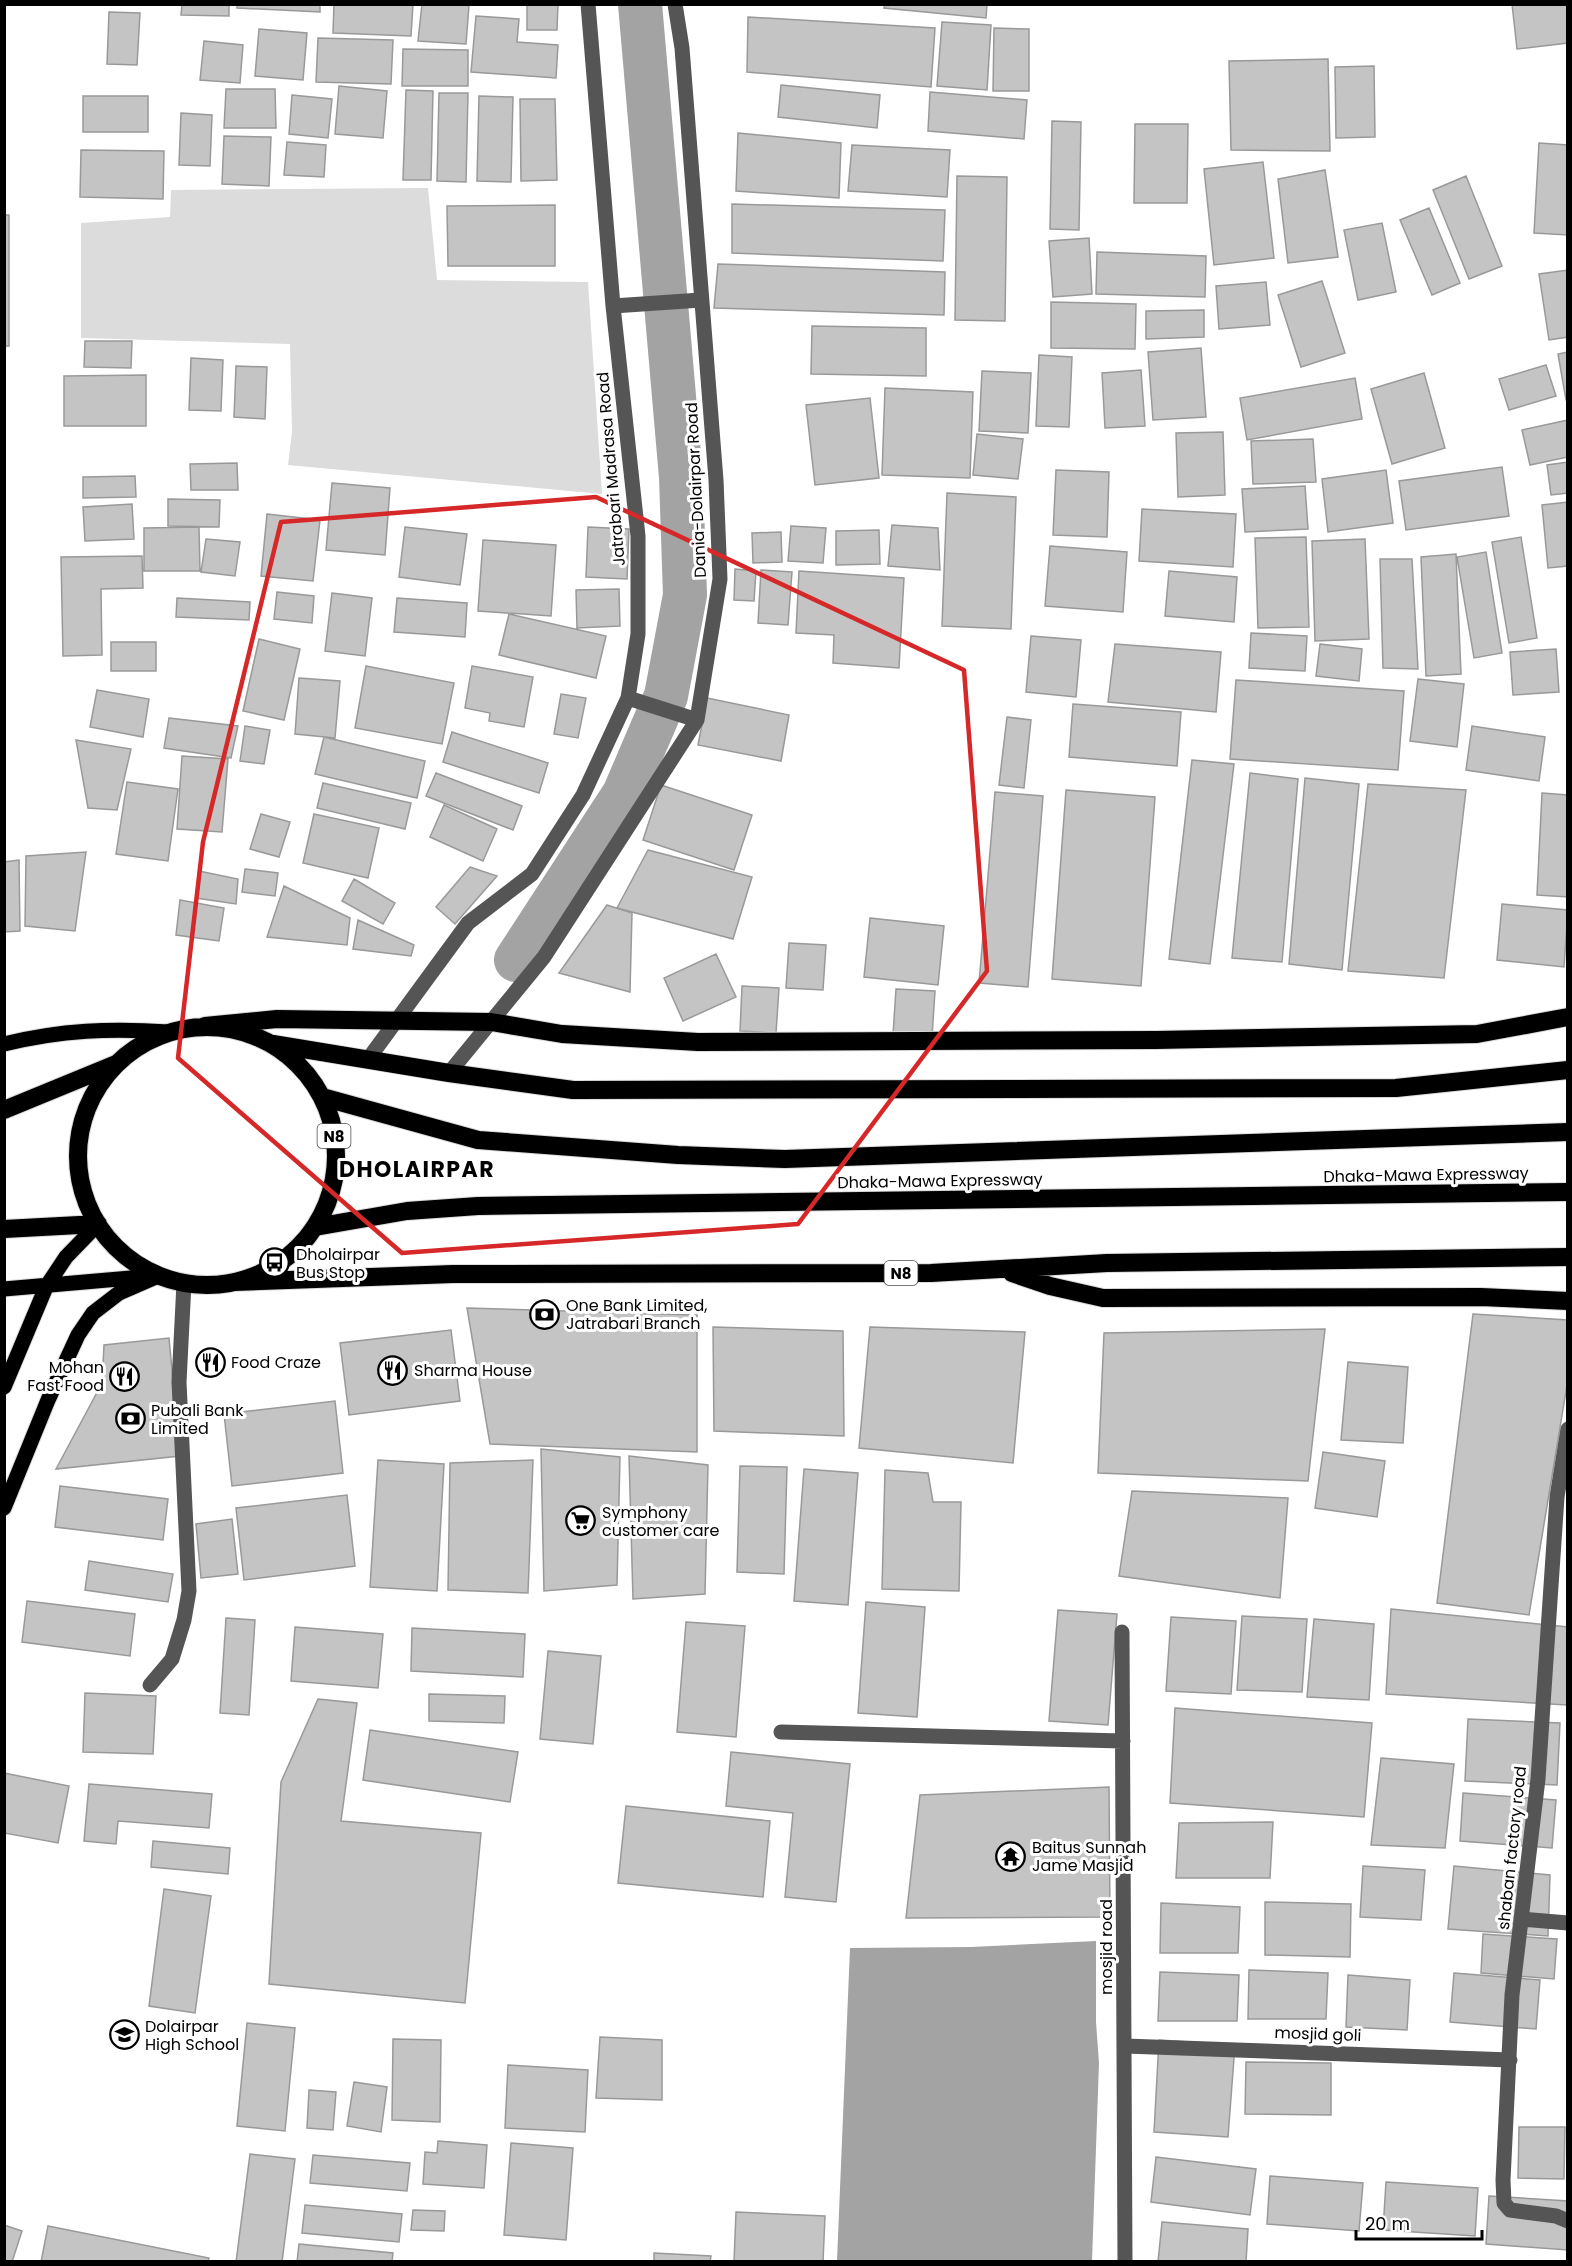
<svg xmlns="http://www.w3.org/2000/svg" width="1572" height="2266" viewBox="0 0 1572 2266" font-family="Poppins,sans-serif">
  <rect width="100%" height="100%" fill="#fff"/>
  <!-- green -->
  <path fill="#dcdcdc" d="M428,188l9,92 151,2 14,212 -314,-29 4,-33 -2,-88 -209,-6v-115l89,-6 1,-27z"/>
  <!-- water -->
  <path fill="#a3a3a3" d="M1096,1941v81l3,41 -7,198h-255l13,-313 121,-1z"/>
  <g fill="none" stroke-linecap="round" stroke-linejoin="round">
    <!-- canal -->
    <path stroke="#a3a3a3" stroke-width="44" d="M516,960l108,-166 42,-98 19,-101 -4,-118 -41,-473"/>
  </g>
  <!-- building -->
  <path fill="#c4c4c4" stroke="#999" stroke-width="1.5" d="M182,4h47v12l-48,-1z
    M237,4h83v8l-83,-4z
    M334,4h79l-2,32 -78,-3z
    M422,4l47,1 -3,39 -48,-3z
    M527,4h31l-1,26h-30z
    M885,4h102l-1,14 -102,-10z
    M1512,4h56v39l-51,6z
    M109,12l31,1 -3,52 -30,-1z
    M476,16l43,3 -2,23 41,3 -2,33 -85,-6z
    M748,17l187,11 -4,59 -184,-15z
    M942,22l49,3 -4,65 -50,-4z
    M994,28l35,1v62h-36z
    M259,29l48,4 -4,47 -48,-4z
    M318,38l75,2 -2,44 -75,-2z
    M204,41l39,4 -3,38 -40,-3z
    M403,49l65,1v36h-66z
    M1328,59l2,92 -99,-1 -2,-89z
    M1374,66l1,71 -39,1 -1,-71z
    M781,85l99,10 -3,33 -99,-11z
    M339,86l48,5 -4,47 -48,-4z
    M226,89h49l1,39h-52z
    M406,90l27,1 -2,89h-28z
    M930,92l97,8 -3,39 -96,-8z
    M439,93h29l-2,89 -29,-1z
    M292,95l40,4 -4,39 -39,-4z
    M83,96h65v36h-65z
    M479,96l34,1 -2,85 -34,-1z
    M520,99h35l2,81 -36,1z
    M181,113l31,2 -2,51 -31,-1z
    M1052,121l29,1 -2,108 -29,-1z
    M1135,124h53l-1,79h-53z
    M738,133l103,10 -2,55 -103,-7z
    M224,136l47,1 -2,49 -47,-2z
    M287,142l39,3 -2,32 -40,-2z
    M1539,143l29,2v90l-34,-2z
    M852,145l98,5 -3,47 -99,-6z
    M81,150l83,1 -1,48 -83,-2z
    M1263,162l11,96 -60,7 -10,-96z
    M1325,170l13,87 -50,6 -10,-84z
    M957,176l50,1 -2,144 -50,-1z
    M1466,176l36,90 -33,13 -36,-89z
    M732,204l213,6 -2,51 -211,-8z
    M555,205v61h-107l-1,-60z
    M1429,208l31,75 -28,12 -32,-75z
    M4,215h5v131h-5z
    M1382,223l14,69 -38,8 -14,-70z
    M1089,238l3,56 -39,3 -4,-56z
    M1097,252l109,4 -1,41 -109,-3z
    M718,264l227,8 -1,43 -230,-7z
    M1568,270v67l-19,3 -10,-66z
    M1322,281l23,72 -44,14 -23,-72z
    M1266,282l4,43 -51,4 -3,-43z
    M1051,302l85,2 -1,45 -84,-1z
    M1204,310v27l-58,2v-28z
    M812,326l114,2v48l-115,-2z
    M85,341h47l-1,27 -47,-1z
    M1201,348l5,69 -53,3 -5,-68z
    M1568,352v48h-2l-8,-46z
    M1039,355l33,2 -3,70 -33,-1z
    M191,358l32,2 -2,51 -32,-1z
    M1546,365l10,31 -47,14 -10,-31z
    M236,366l31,1 -2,52 -31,-2z
    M1141,370l4,56 -40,2 -3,-55z
    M982,371l49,2 -3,60 -49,-2z
    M1424,373l21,75 -53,16 -21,-75z
    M146,375v51h-82v-50z
    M1355,378l7,41 -115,21 -7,-42z
    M885,388l88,4 -3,86 -88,-3z
    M870,398l9,80 -64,7 -9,-80z
    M1568,420v37l-38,8 -8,-35z
    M1223,432l2,63 -47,2 -2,-64z
    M977,434l46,5 -5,40 -45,-4z
    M1313,439l3,43 -63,2 -2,-43z
    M1568,462v31l-17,2 -4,-30z
    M237,463l1,27h-47l-1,-26z
    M1502,467l7,49 -103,14 -7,-49z
    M1056,470l53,2 -2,65 -54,-2z
    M1386,470l7,53 -65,9 -6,-53z
    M135,476l1,21 -53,1v-21z
    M332,483l58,5 -5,67 -59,-5z
    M1305,486l3,43 -63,3 -3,-43z
    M947,493l69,4 -5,132 -69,-3z
    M168,499l52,1 -1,27 -51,-1z
    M1568,502v64l-20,2 -6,-63z
    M132,504l2,35 -49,2 -2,-34z
    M1142,509l94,5 -3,53 -94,-6z
    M267,514l53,6 -7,61 -52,-5z
    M892,525l46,3 2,42 -52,-4z
    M791,526l35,2 -3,35 -35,-2z
    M199,527l1,44h-56v-43z
    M405,527l62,7 -7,51 -61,-8z
    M588,527l41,2 -2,50 -41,-2z
    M879,530l1,34 -44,1v-34z
    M781,532l1,30 -29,1 -1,-30z
    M1306,537l3,90 -51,1 -3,-90z
    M1521,537l16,101 -28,5 -17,-101z
    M206,539l34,3 -5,34 -34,-4z
    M1365,539l4,100 -54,2 -3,-100z
    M483,540l73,5 -5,71 -73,-5z
    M1050,546l77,6 -4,60 -78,-6z
    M1486,552l16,101 -28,5 -17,-101z
    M1456,554l5,120 -35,2 -5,-119z
    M142,556l1,32 -42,1 1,66 -39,1 -2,-99z
    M1380,559h32l6,110 -35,-1z
    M735,569l21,2 -2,30 -20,-1z
    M761,570l31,2 -4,53 -30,-2z
    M799,571l105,7 -5,90 -66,-5 1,-28 -38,-2z
    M1169,571l68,6 -3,45 -69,-6z
    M619,589l1,37 -43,2 -1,-38z
    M277,592l37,4 -2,27 -38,-4z
    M332,593l40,5 -7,58 -40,-5z
    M177,598l73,4 -1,18 -73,-3z
    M397,598l70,5 -2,34 -71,-5z
    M509,614l97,22 -10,42 -97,-23z
    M1251,633l56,3 -2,35 -56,-3z
    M1031,636l50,4 -5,57 -50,-5z
    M259,639l41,10 -16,71 -41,-9z
    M111,642h45v29h-45z
    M1115,644l106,8 -5,60 -108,-10z
    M1320,644l42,5 -3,32 -43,-5z
    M1556,649l3,43 -46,3 -3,-43z
    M366,666l88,17 -12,61 -87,-16z
    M472,666l61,11 -9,50 -35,-6 1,-8 -25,-5z
    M299,678l41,3 -5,57 -40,-4z
    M1418,679l46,5 -7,63 -47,-6z
    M1236,680l168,11 -6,79 -168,-11z
    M97,690l52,9 -6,38 -53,-10z
    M561,694l25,4 -8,40 -24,-4z
    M707,698l82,17 -8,46 -83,-16z
    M1073,704l108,8 -4,54 -108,-9z
    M1007,717l24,3 -7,68 -25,-3z
    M169,718l69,8 -7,32 -67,-10z
    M245,726l25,4 -6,34 -24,-3z
    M1472,726l73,11 -6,44 -73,-11z
    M452,732l96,31 -9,30 -96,-31z
    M324,737l101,24 -8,37 -102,-24z
    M76,740l55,9 -14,61 -29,-2z
    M182,756l46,3 -6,73 -45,-3z
    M1192,760l42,4 -24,200 -41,-5z
    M436,773l86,33 -9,24 -87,-34z
    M1250,773l48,6 -16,183 -50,-4z
    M1305,778l54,6 -17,186 -53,-6z
    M127,782l51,7 -10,72 -52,-7z
    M323,783l88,20 -6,26 -88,-21z
    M1368,784l98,6 -22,188 -96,-7z
    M661,785l91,30 -18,55 -91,-30z
    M1066,790l89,7 -14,189 -89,-7z
    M995,792l48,4 -15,191 -49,-4z
    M1542,793l26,2v102l-31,-2z
    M444,805l53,24 -14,32 -53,-24z
    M261,814l29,8 -11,35 -29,-8z
    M314,814l65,14 -11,50 -65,-15z
    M648,850l104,27 -19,62 -116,-31z
    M86,852l-11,79 -50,-5 1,-70z
    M19,860l1,71 -16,1v-70z
    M470,867l27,9 -42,48 -19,-17z
    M245,869l33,4 -3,23 -33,-4z
    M199,871l39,8 -2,25 -40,-6z
    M354,879l41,24 -12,21 -41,-23z
    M284,886l66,32 -3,27 -80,-8z
    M180,900l44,8 -5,33 -43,-6z
    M1502,904l66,6 -4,57 -67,-7z
    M607,905l25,8 -2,79 -71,-19z
    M870,918l74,8 -6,59 -74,-8z
    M358,920l56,25 -3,11 -58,-7z
    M789,943l37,2 -3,45 -37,-2z
    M716,954l20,43 -53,24 -19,-43z
    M742,986l37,2 -3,45 -36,-2z
    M896,989l39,2 -3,46 -39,-2z
    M467,1308l230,7v137l-207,-8z
    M1473,1314l95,6v59l-39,236 -92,-12z
    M713,1327l130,4 1,105 -130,-5z
    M870,1327l155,5 -12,131 -154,-15z
    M1325,1329l-17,152 -210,-8 6,-140z
    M451,1330l9,71 -111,14 -9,-72z
    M169,1338l11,118 -124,13 46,-86 2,-38z
    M1348,1362l60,5 -5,76 -62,-3z
    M335,1401l8,72 -111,13 -8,-72z
    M541,1449l79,8 -3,128 -73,6z
    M1323,1452l62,9 -8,56 -62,-9z
    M629,1456l79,9 -3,129 -72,5z
    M378,1460l66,4 -7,127 -67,-4z
    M533,1460l-5,133 -80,-3 2,-127z
    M740,1466l47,1 -3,107 -47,-2z
    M804,1469l54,4 -10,132 -54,-4z
    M885,1470l43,3 5,29h28l-2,89 -77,-2z
    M60,1486l108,13 -5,41 -108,-13z
    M1132,1491l156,7 -8,100 -161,-22z
    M347,1495l8,71 -111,14 -8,-72z
    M232,1519l6,55 -37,4 -5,-54z
    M89,1561l84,13 -5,28 -83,-12z
    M27,1601l108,13 -5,42 -108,-14z
    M866,1602l59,5 -8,110 -59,-4z
    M1391,1609l177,18 -1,78 -181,-11z
    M1058,1610l59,4 -9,111 -59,-4z
    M1242,1616l65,3 -5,73 -65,-2z
    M1171,1617l65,4 -5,73 -65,-3z
    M226,1618l29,2 -6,95 -29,-2z
    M1314,1619l60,5 -5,76 -62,-3z
    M686,1622l59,4 -9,111 -59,-5z
    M295,1627l88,7 -5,54 -87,-7z
    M412,1628l113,6 -2,43 -112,-6z
    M548,1651l53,5 -8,88 -53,-5z
    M85,1693l71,3 -3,58 -70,-2z
    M429,1694l76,2 -1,27 -75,-2z
    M318,1699l39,4 -16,118 140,12 -16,170 -196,-19 12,-202z
    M1175,1708l197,15 -8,94 -194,-14z
    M1468,1719l92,4 -3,62 -92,-4z
    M370,1730l148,22 -8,50 -147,-22z
    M731,1752l119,12 -14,138 -51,-5 8,-84 -67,-7z
    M1381,1758l73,6 -9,84 -74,-3z
    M4,1773l65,13 -11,57 -54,-10z
    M89,1784l123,10 -3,34 -91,-7 -2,23 -32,-3z
    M1109,1787l1,130 -204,1 14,-123z
    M1463,1793l93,7 -4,48 -92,-7z
    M626,1806l144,15 -7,76 -145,-14z
    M1273,1822l-3,56h-94l3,-55z
    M153,1841l77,7 -2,26 -77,-7z
    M1363,1866l62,4 -4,50 -61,-3z
    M1454,1866l96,9 -2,61 -100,-7z
    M164,1889l47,7 -16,117 -46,-7z
    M1265,1902l86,2 -1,53 -85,-2z
    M1161,1903l79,4 -2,46h-78z
    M1483,1934l74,5 -3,40 -73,-6z
    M1249,1970l79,3 -2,46h-78z
    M1160,1972l79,3 -2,46h-79z
    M1454,1973l86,7 -4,49 -86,-7z
    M1348,1975l62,5 -3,50 -61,-3z
    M247,2023l48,5 -10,103 -48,-5z
    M600,2037l62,3v60l-66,-2z
    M393,2039l48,1 -1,82 -48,-2z
    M1159,2040l76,5 -7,92 -74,-5z
    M1246,2062l85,1v52l-86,-1z
    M508,2065l80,5 -3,62 -80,-4z
    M354,2082l33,5 -6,45 -34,-6z
    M309,2090l27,2 -3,38 -26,-2z
    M1519,2127h46l-1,52 -46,-1z
    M438,2141l49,4 -3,43 -61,-4 2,-32 12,1z
    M511,2143l62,5 -7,92 -62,-5z
    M250,2154l45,5 -13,103h-46z
    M313,2155l97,8 -3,28 -97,-8z
    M1156,2157l100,12 -6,46 -99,-13z
    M1270,2176l93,7 -4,48 -92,-7z
    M1386,2182l92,6 -3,48 -92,-6z
    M1489,2196l79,5v49l-82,-6z
    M305,2205l97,9 -3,28 -97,-9z
    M413,2210l32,1 -1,20 -33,-1z
    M736,2212l89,4 -2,46h-89z
    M1162,2222l86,7 -2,33h-88z
    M4,2225l18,6 -10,31h-8z
    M48,2226l161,32 -1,4h-167z
    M299,2244l94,9 -1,9h-95z
    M654,2253l57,3 -1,6h-56z"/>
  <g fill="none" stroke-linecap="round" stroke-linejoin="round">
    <defs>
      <path id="major" d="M4,1044c57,-14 107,-16 165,-12
        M4,1289l138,-12
        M4,1387l42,-100 20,-30 32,-33
        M4,1508l44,-108 30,-65 15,-22 26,-20 39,-17"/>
      <path id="highway" d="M205,1026l72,-7 214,3 71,12 136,8 458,-2 321,-6 91,-17
        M78 1156a129 129 0 1 1 258 0a129 129 0 1 1-258 0Z
        M273,1044l176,29 124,17 823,-2 172,-18
        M322,1097l156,43 200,15 107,4 783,-27
        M4,1110l112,-46
        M315,1227l92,-16 71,-5 1090,-14
        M4,1229l94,-5
        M1012,1273l38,13 53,12 378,-1 87,4
        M234,1282l219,-8 478,-1 176,-10 461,-6"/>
    </defs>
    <!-- major casing -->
    <use href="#major" stroke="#dbdbdb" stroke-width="17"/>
    <!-- highway casing -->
    <use href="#highway" stroke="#dbdbdb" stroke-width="20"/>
    <!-- minor -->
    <path stroke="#555" stroke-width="15" d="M613,306l88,-6
      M628,698l69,22
      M369,1058l99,-135 64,-49 51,-79 45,-97 10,-64v-98l-25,-230 -25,-302
      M449,1073l95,-116 153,-237 23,-141 -4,-99 -34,-432 -7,-44
      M1568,1429l-11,68 -19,282 -26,216 -9,185 1,23 6,7 46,6 12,5
      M1122,1632l3,630
      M150,1685l22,-26 12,-39 5,-29 -10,-209 5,-99
      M781,1732l342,9
      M1522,1919l46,4
      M1125,2046l385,14"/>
    <!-- major -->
    <use href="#major" stroke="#000" stroke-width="15"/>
    <!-- highway -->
    <use href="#highway" stroke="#000" stroke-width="18"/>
  </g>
  <!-- marked area -->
  <path fill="none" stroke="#d62828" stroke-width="4.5" stroke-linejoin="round" d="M596,497l368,173 23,301 -189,253 -396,29 -224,-195 25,-216 78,-320z"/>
  <!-- icons -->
  <defs>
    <symbol id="bus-ring" viewBox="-11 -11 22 22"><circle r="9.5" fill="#fff" stroke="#000" stroke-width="1.5"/><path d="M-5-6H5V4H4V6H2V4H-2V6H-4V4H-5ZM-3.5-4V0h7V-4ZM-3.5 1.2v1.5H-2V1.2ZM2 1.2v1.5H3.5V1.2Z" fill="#000"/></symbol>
    <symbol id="bank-ring" viewBox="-11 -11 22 22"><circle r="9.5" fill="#fff" stroke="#000" stroke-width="1.5"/><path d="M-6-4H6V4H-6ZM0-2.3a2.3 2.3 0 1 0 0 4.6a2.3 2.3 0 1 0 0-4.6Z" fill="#000"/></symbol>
    <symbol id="restaurant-ring" viewBox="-11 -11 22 22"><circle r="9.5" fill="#fff" stroke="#000" stroke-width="1.5"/><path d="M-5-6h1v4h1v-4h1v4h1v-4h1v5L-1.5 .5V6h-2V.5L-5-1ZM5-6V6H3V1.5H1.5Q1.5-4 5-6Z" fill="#000"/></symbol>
    <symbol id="supermarket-ring" viewBox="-11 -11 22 22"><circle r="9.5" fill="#fff" stroke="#000" stroke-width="1.5"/><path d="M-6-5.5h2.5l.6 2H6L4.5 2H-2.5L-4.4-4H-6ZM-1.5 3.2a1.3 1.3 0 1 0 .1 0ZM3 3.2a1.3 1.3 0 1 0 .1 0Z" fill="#000"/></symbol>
    <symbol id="temple-ring" viewBox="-11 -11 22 22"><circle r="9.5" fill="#fff" stroke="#000" stroke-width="1.5"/><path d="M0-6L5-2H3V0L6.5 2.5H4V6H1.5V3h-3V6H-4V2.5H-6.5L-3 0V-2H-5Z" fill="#000"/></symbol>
    <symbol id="school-ring" viewBox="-11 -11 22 22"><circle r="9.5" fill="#fff" stroke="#000" stroke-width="1.5"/><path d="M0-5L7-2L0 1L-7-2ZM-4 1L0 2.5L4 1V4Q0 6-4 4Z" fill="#000"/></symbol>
  </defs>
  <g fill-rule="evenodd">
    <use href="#bus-ring" x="258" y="1246" width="33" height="33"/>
    <use href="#bank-ring" x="528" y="1298" width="33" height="33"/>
    <use href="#restaurant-ring" x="194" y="1346" width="33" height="33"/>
    <use href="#restaurant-ring" x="376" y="1354" width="33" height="33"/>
    <use href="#restaurant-ring" x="108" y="1360" width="33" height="33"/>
    <use href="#bank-ring" x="114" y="1402" width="33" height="33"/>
    <use href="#supermarket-ring" x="564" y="1504" width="33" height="33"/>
    <use href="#temple-ring" x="994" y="1840" width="33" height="33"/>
    <use href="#school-ring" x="108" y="2018" width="33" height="33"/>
  </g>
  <g text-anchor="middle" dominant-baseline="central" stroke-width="6" stroke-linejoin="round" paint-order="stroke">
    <!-- shield labels -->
    <g fill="#fff" stroke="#4c4c4c" stroke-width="1.5">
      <rect x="317.5" y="1124" width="33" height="24" rx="4.5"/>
      <rect x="884.5" y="1261" width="33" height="24" rx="4.5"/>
    </g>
    <g font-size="15" font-weight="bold" fill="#000">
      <text x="334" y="1136">N8</text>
      <text x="901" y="1273">N8</text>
    </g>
    <!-- street labels -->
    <g font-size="16" fill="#000" stroke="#fff">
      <text transform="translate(611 469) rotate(-95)">Jatrabari Madrasa Road</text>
      <text transform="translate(696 490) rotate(-93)">Dania-Dolairpar Road</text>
      <text transform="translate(1426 1175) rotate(-1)">Dhaka-Mawa Expressway</text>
      <text transform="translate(940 1181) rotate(-1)">Dhaka-Mawa Expressway</text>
      <text transform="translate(1512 1848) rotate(-84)">shaban factory road</text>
      <text transform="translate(1106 1947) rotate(-90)">mosjid road</text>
      <text transform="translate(1318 2034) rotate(2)">mosjid goli</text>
    </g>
    <!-- poi labels -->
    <g font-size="16" fill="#000" stroke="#fff" text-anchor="start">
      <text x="296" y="1254">Dholairpar<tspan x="296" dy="18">Bus Stop</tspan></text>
      <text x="566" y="1305">One Bank Limited,<tspan x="566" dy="18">Jatrabari Branch</tspan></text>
      <text x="231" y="1362">Food Craze</text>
      <text x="104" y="1367" text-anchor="end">Mohan<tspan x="104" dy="18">Fast Food</tspan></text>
      <text x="414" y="1370">Sharma House</text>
      <text x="151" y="1410">Pubali Bank<tspan x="151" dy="18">Limited</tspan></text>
      <text x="602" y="1512">Symphony<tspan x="602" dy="18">customer care</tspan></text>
      <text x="1032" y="1847">Baitus Sunnah<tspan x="1032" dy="18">Jame Masjid</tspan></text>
      <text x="145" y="2026">Dolairpar<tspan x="145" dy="18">High School</tspan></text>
    </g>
    <!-- district labels -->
    <g font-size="22" font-weight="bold" letter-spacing="1.5" fill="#000" stroke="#fff">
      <text x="417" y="1169">DHOLAIRPAR</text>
    </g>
  </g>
  <!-- border -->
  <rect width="1572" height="2266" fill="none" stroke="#000000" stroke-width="12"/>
  <!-- scale -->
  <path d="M1356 2230v9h126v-9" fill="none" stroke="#000000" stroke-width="3"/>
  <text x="1365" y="2230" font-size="18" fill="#000000" stroke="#ffffff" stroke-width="4.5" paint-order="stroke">20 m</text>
</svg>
